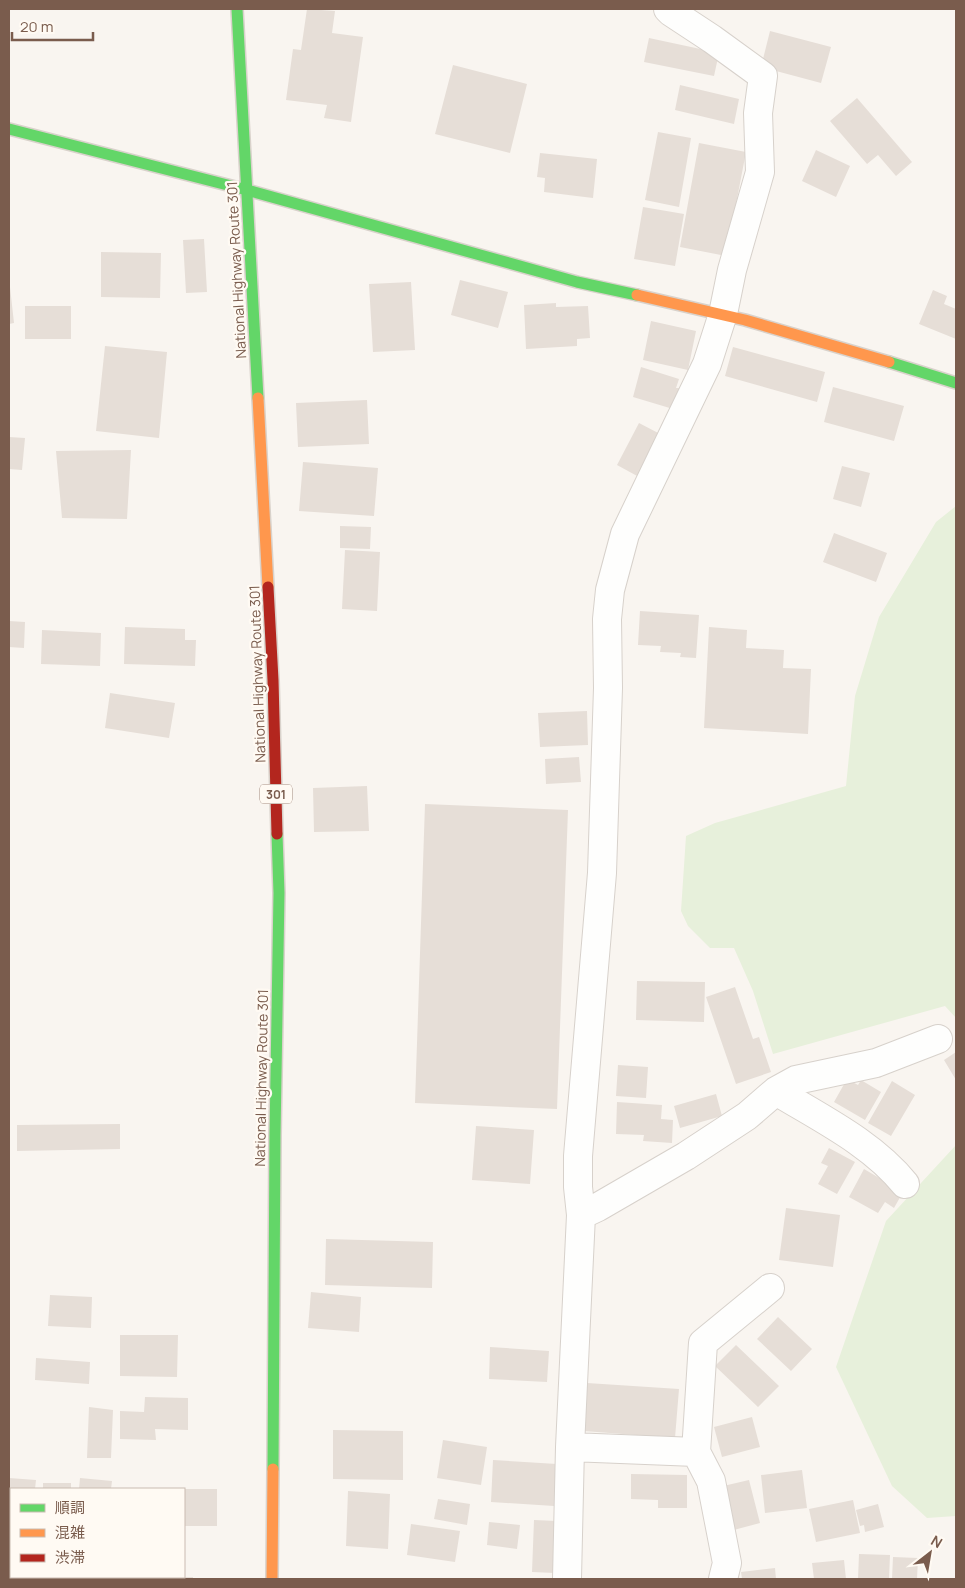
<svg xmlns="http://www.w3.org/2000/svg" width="965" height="1588" viewBox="0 0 965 1588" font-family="Manrope,'Noto Sans JP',sans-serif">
  <rect width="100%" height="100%" fill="#f9f5f0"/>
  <!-- green -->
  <path fill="#e7f0db" d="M956,506v512l-11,-12 -172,48 -20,-63 -19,-43h-24l-22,-22 -7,-15 5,-75 29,-13 131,-37 9,-90 24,-79 57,-95z
    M956,1145v371l-29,2 -35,-32 -56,-119 50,-146z"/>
  <!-- building -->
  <path fill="#e6ded7" d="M307,9l28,2 -3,22 31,4 -12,85 -27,-4 3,-13 -41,-5 7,-51 8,1z
    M770,31l61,16 -10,36 -60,-16z
    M649,38l70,15 -5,23 -70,-14z
    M453,65l74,19 -17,69 -75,-19z
    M680,85l59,14 -5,25 -59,-14z
    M857,98l55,64 -16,14 -18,-21 -11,9 -37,-43z
    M658,132l33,6 -12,69 -34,-7z
    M699,143l47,9 -20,104 -46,-9z
    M816,150l34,16 -14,31 -34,-16z
    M540,153l57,6 -4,39 -49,-6 1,-14 -8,-1z
    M643,207l41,7 -9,52 -41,-7z
    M204,239l3,53 -21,1 -3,-53z
    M101,252l60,1 -1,45 -59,-1z
    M460,280l48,12 -10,36 -47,-13z
    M411,282l4,68 -42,2 -4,-68z
    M9,287h1l4,36 -5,1z
    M933,290l14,6 -3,8 12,5v30l-37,-15z
    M556,303v4l32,-1 2,32 -13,1v7l-51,3 -2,-44z
    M25,306h46v33h-46z
    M651,321l45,10 -8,39 -45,-10z
    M105,346l62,6 -8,86 -63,-7z
    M733,347l92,25 -8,30 -92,-26z
    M641,367l38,12 -3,9h3l-6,21 -40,-12z
    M833,387l71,19 -10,35 -70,-19z
    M367,400l2,44 -71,3 -2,-44z
    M639,423l23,12 -23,42 -22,-12z
    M9,437l16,1 -3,32 -13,-1z
    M131,450l-4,69 -65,-1 -6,-67z
    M303,462l75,6 -4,48 -75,-5z
    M842,466l28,7 -9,34 -28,-8z
    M340,526l31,1 -1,22 -30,-1z
    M834,533l53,20 -11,29 -53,-20z
    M345,550l35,2 -3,59 -35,-2z
    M640,611l59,4 -3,43 -16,-1 1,-4 -21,-1 1,-6 -23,-1z
    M9,621l16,1 -1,26 -15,-1z
    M125,627l60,2v11h11l-1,26 -71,-2z
    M709,627l38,3 -1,18 38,2 -1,18 28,1 -3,65 -104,-6z
    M42,630l59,3 -1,33 -59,-2z
    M110,693l65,10 -6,35 -64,-10z
    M587,711l1,34 -48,2 -2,-34z
    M579,757l2,25 -35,2 -1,-25z
    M367,786l2,45 -55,1 -1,-44z
    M425,804l143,6 -11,299 -142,-6z
    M637,981l68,1 -1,40 -68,-2z
    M735,987l18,52 6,-2 12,35 -35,12 -30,-87z
    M956,1052v28l-12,-20z
    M618,1065l30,2 -2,31 -30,-2z
    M847,1079l11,6 3,-5 20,12 -16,28 -31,-18z
    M892,1081l23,14 -24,41 -23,-13z
    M716,1094l6,22 -42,12 -6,-22z
    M617,1102l45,3 -1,14 12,1 -1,23 -29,-2 1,-6 -28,-1z
    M120,1124v25l-103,2v-26z
    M476,1126l58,4 -4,54 -58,-4z
    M829,1148l26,14 -18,32 -19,-10 10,-18 -7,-3z
    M864,1169l39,23 -9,16 -9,-6 -7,11 -29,-16z
    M786,1208l54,7 -7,52 -54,-7z
    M326,1239l107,3 -1,46 -107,-3z
    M311,1292l50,5 -2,35 -51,-4z
    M50,1295l42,2 -1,31 -43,-2z
    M778,1317l34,32 -21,22 -34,-32z
    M120,1335h58l-1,42 -57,-1z
    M736,1345l43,41 -21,21 -43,-41z
    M490,1347l59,4 -2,31 -58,-3z
    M36,1358l54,4 -1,22 -54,-4z
    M587,1383l92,6 -4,49 -91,-7z
    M145,1397l43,1v32l-33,-1 1,11 -36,-1v-28l24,1z
    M89,1407l24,3 -2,48h-24z
    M752,1417l8,30 -38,10 -8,-30z
    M333,1430l70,1v49l-70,-1z
    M443,1440l44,7 -6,38 -44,-7z
    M493,1460l64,4 -3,42 -63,-4z
    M802,1470l5,38 -42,5 -4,-38z
    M631,1474l56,1v33h-29v-8l-27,-1z
    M9,1478l27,2 -1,9h-24v19l-2,-1z
    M80,1478l32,3 -1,8h-32z
    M749,1480l11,43 -30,8 -11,-44z
    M43,1483h28v6h-28z
    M184,1489h33v37h-33z
    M348,1491l42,3 -2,55 -42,-3z
    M438,1499l32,5 -3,21 -33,-6z
    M853,1500l7,33 -44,9 -7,-33z
    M878,1504l6,23 -19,5 -1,-7 -4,1 -4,-16z
    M534,1520l23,1 -2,52 -23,-1z
    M489,1522l31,3 -3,24 -30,-4z
    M411,1524l49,7 -5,31 -48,-7z
    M859,1554l31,1 -1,24h-31z
    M893,1557l25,1 -1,21h-25z
    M844,1560l2,19h-32l-2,-16z
    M775,1568l1,11h-34l-1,-7z
    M83,1577h42l-1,2h-41z
    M159,1577h34v2h-34z"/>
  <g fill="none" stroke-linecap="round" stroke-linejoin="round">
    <defs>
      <path id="street" d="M776,1091c44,27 96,52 129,93
        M581,1215l17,-8 88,-51 61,-40 29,-25 20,-11 80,-17 62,-24
        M570,1447l126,5
        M567,1579l3,-132 11,-232 -3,-28v-31l24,-283 6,-185 -1,-69 3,-29 15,-56 82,-170 16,-50 9,-44 28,-98 -2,-59 5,-37 -51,-37 -41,-27 -3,-3
        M723,1579l4,-16 -16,-82 -15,-29 7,-109 67,-55"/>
      <path id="fast" d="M237,9l21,389
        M9,129l238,61 330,92 60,13
        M889,362l67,21
        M273,1469l2,-333 4,-243 -2,-59"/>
      <path id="slow" d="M637,295l108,25 144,42
        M258,398l10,189
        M272,1579l1,-110"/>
      <path id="jam" d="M268,587l5,93 4,154"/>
    </defs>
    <!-- street casing -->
    <use href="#street" stroke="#d7d1cb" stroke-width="30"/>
    <!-- fast casing -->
    <use href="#fast" stroke="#d9d2cb" stroke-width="14"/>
    <!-- slow casing -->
    <use href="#slow" stroke="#d9d2cb" stroke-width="14"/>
    <!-- jam casing -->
    <use href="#jam" stroke="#d9d2cb" stroke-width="14"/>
    <!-- street -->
    <use href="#street" stroke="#fefefd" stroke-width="28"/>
    <!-- fast -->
    <use href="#fast" stroke="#63d668" stroke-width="11"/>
    <!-- slow -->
    <use href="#slow" stroke="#ff974d" stroke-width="11"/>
    <!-- jam -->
    <use href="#jam" stroke="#b3261e" stroke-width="11"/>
  </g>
  <g text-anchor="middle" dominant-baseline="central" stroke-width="4.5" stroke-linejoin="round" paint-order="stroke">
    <!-- shield labels -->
    <rect fill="#fffaf3" stroke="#a28b7f" stroke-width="1" x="260" y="784.5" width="32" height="19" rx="4"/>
    <g font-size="12" font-weight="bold" fill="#7a5c4d">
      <text x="276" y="794">301</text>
    </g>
    <!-- street labels -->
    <g font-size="14" fill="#7a5c4d" stroke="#fffaf3">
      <text transform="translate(236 270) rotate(-93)">National Highway Route 301</text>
      <text transform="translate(257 674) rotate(-92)">National Highway Route 301</text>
      <text transform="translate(261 1078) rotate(-89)">National Highway Route 301</text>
    </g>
  </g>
  <!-- border -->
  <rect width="965" height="1588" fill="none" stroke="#7a5c4d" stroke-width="20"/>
  <!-- legend -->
  <rect x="10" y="1488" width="175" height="90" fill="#fffaf3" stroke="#cabbb1"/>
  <rect x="20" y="1504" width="25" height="8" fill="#63d668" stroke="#cabbb1"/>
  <text x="55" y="1513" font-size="15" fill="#7a5c4d">順調</text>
  <rect x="20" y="1529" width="25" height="8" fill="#ff974d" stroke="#cabbb1"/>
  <text x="55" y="1538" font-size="15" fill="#7a5c4d">混雑</text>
  <rect x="20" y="1554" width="25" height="8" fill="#b3261e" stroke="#cabbb1"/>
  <text x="55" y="1563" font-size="15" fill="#7a5c4d">渋滞</text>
  <!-- north arrow -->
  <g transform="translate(930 1553) rotate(31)" stroke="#fffaf3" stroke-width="4" paint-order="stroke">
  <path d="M0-4L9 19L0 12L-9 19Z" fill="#7a5c4d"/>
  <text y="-8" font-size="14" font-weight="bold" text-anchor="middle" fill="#7a5c4d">N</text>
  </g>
  <!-- scale -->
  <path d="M12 32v8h81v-8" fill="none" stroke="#7a5c4d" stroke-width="2.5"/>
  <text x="20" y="32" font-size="15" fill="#7a5c4d" stroke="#fffaf3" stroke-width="4" paint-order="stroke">20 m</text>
</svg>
